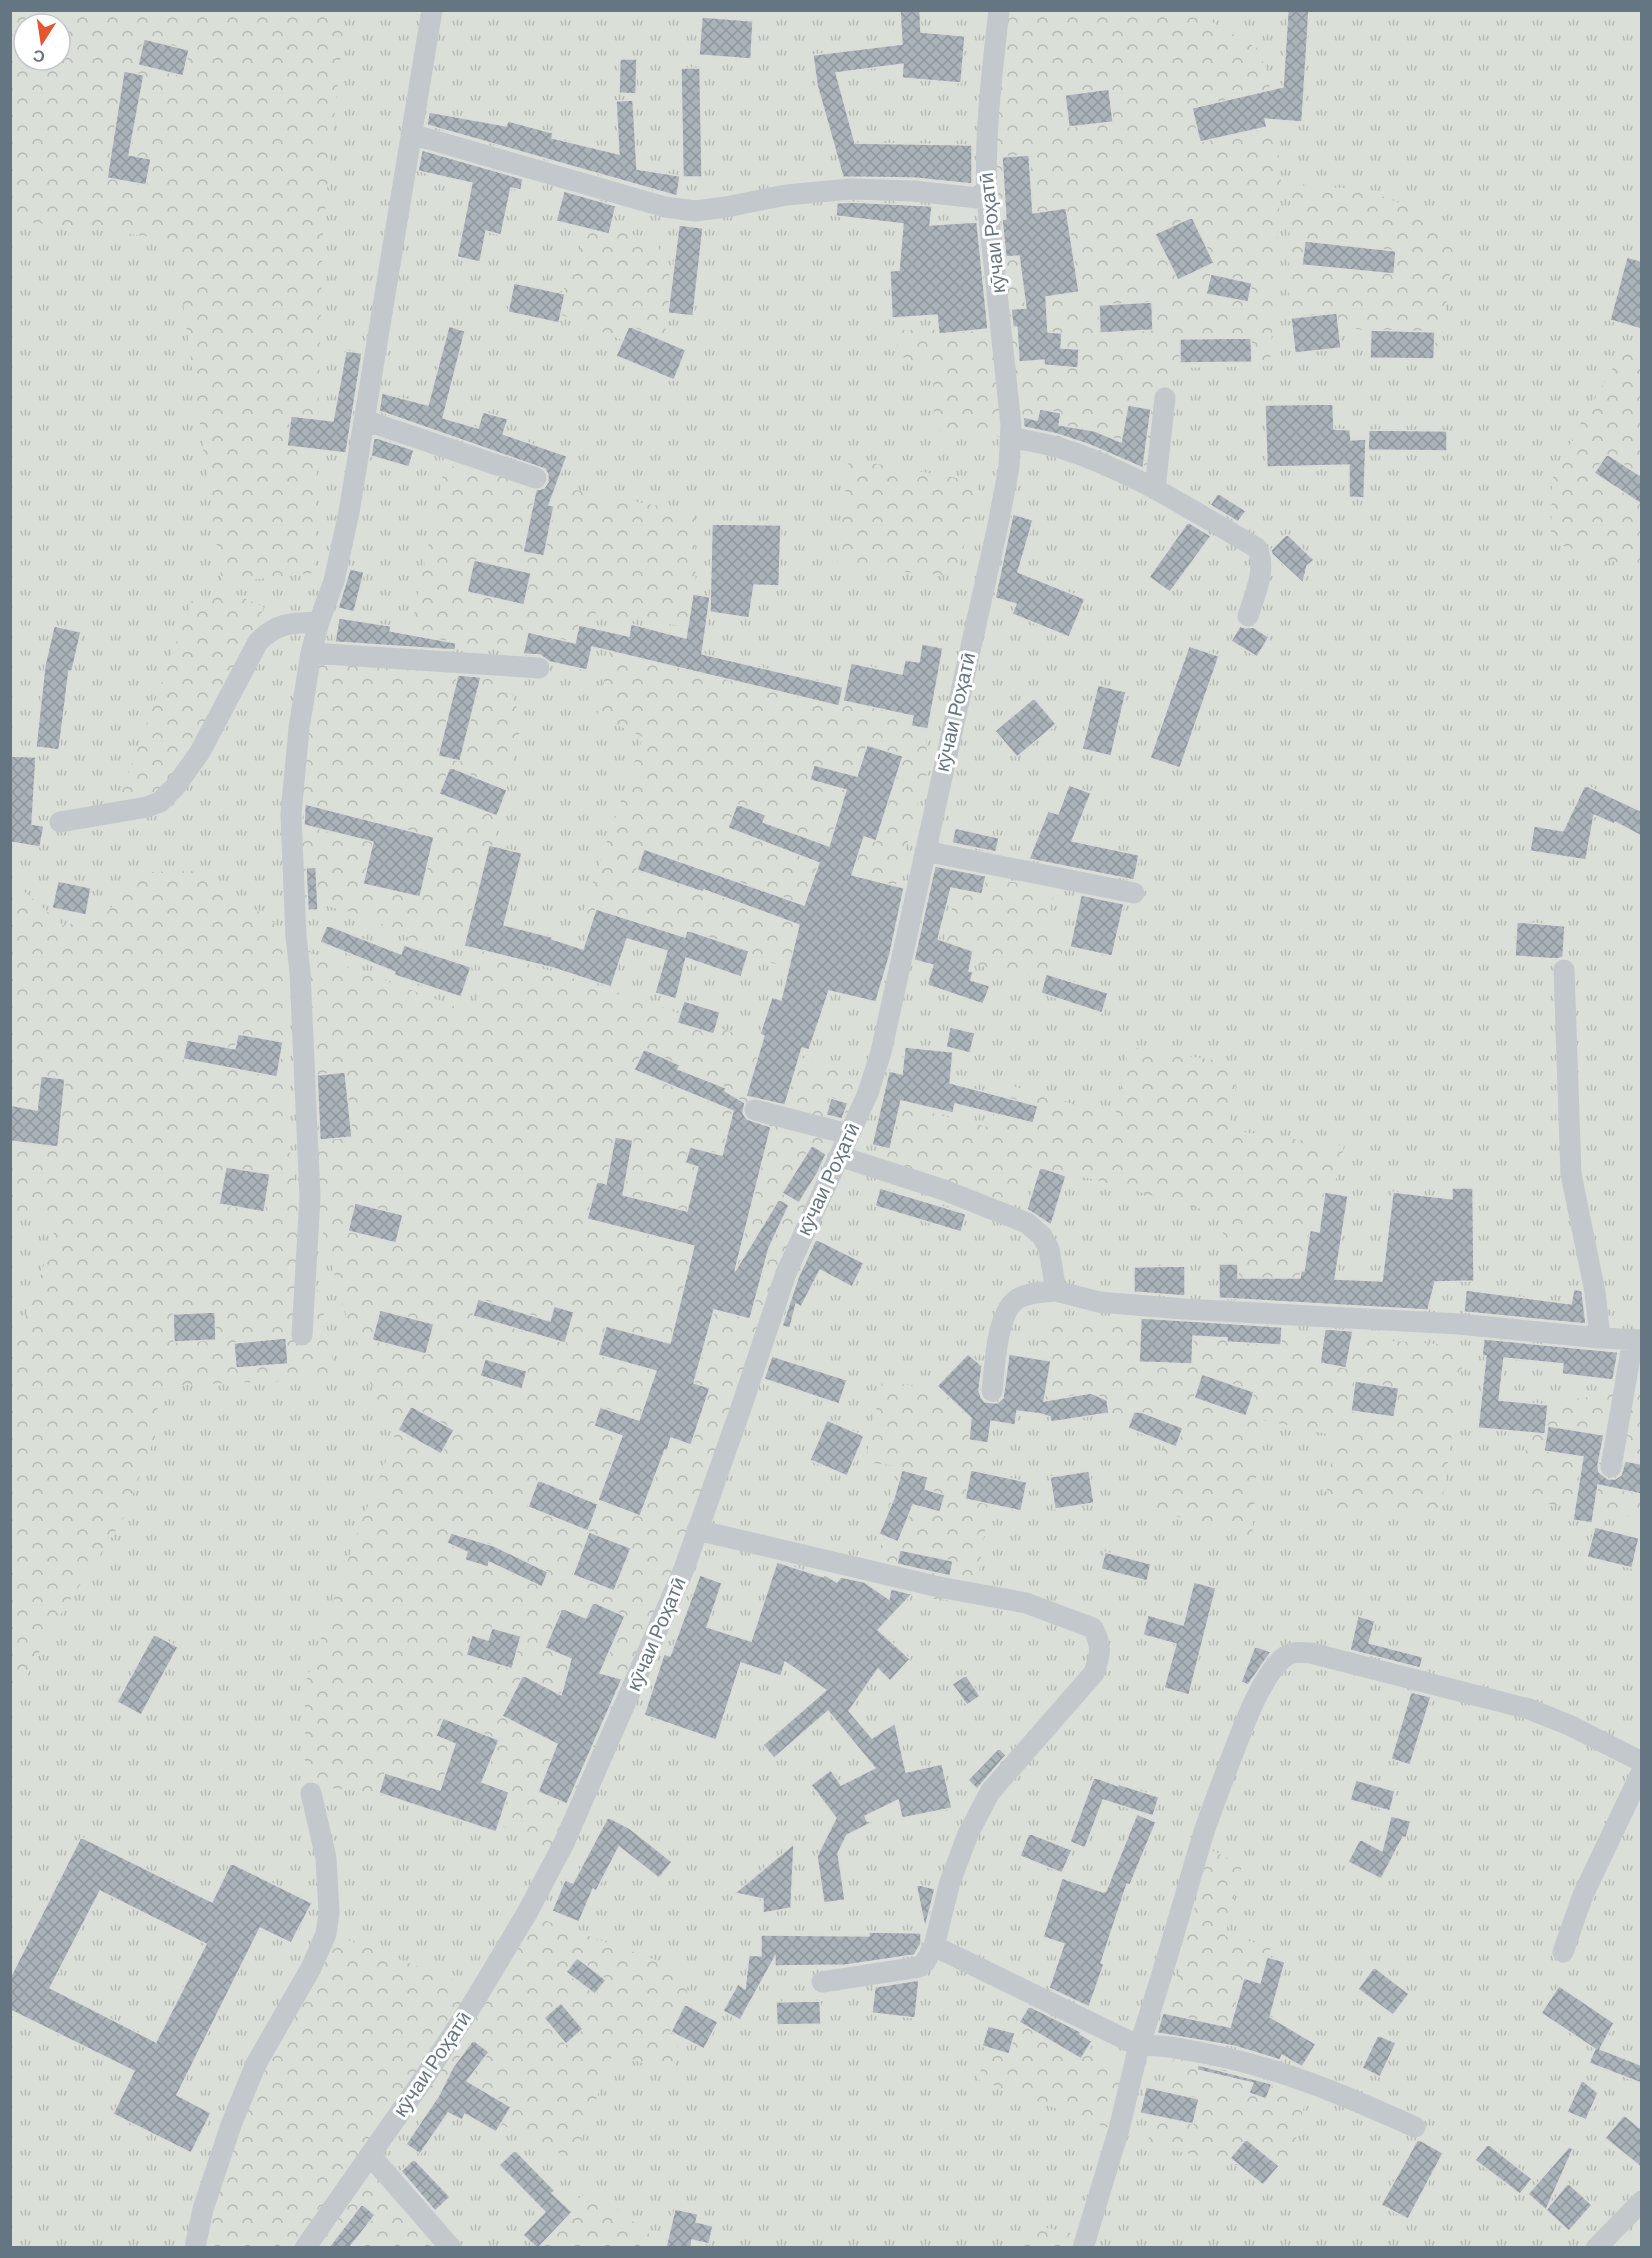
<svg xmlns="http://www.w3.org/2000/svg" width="1652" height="2258" viewBox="0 0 1652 2258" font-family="'DM Sans',sans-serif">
  <defs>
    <pattern id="grass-tufts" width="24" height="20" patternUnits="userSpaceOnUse" patternTransform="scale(1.5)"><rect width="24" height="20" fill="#dadfd7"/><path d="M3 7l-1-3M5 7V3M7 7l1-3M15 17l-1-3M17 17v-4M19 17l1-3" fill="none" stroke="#b4b9b4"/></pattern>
    <pattern id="forest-crowns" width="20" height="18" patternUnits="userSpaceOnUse" patternTransform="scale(1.5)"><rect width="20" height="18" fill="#dadfd7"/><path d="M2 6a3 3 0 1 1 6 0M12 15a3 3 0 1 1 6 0" fill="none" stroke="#b4b9b4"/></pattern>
    <pattern id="building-cross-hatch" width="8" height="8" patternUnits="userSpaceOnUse" patternTransform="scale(1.5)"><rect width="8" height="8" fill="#aab3b9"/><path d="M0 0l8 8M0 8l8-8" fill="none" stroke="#8e969c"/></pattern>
  </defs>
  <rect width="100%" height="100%" fill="#fafaf8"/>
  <!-- grass -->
  <path fill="url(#grass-tufts)" fill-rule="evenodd" d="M11,11h1630v2236l-1630,1zM24,24h36v36h-36z"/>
  <!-- forest -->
  <path fill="url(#forest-crowns)" fill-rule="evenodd" d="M1130,10l77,9 53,31 12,45 9,82 -11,189 -95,2 -14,36 -7,88 -143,-51 -27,-272 24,-158z
    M11,11h334l-22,220 -9,342 -92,10 -40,-288 -3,-55 -168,-20zM24,24h36v36h-36z
    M1290,185l73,4 47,18 44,32 -13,108 -152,-33z
    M590,219l67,24 21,54 -22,57 -106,-44 19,-29z
    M898,330h97l11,107 -72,-7 -1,-62 -36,-13z
    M1623,351l18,3v216l-90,-28 1,-63 32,-62z
    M849,459l130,23 -22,94 -120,-9z
    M445,465l250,48 1,115 -103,-15 -9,46 -175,-21z
    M230,592l34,15 -41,102 -75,99 -29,-9 73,-199z
    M612,638l194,47 65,12 53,19 4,51 -35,129 -88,73 -99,-18 -124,-36 61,-178 -46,-21z
    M309,658l77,5 119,14 17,44 -46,202 -58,19 -52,-26 -75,-19z
    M201,871l72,51 9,9 5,205 16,95 22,88 10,54 -53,8 -99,4 -24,10 -4,42 -31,81 -73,111 -40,78v-355l24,-59 22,-70 -46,-13v-324l8,1 45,39 43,-14 38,-40z
    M961,872l94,18 -11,41 22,6 -10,45 -116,-25z
    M298,948l202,75 -23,-10 4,-64 167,53 204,74 19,23 -48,93 -257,664 -99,-47 -48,-13 -114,-10v-102l54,-156 36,-89 -26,-59 -27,-77 -28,-103z
    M1129,1047l111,17 -12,66 116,16 -37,151 -72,-5 -16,-78 -127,-35 -66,-12 -19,39 -131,-47 12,-57 100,25 18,-43 109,33z
    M1049,1317l416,29 -25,169 -116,-4 11,-75 -75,-17 -8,118 -101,-28 16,-78 -146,-31z
    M882,1382l75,8 24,28 11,32 -6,72 -11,80 -41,-3 -59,-23 21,-110 -31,-4z
    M1641,1391v127l-112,-17 -5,-79 48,-23z
    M1209,1849l33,16 -17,71 46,10 -18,91 -89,-7z
    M532,1916l158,56 -17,101 -60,-20 -39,108 -149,-75 -51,77 74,84 -247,1 5,-34 115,-284 133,50 22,30z
    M1010,2002l120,69 -13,60 -140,-52z
    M1174,2058l134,32 -21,87 -140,-33z
    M591,2188l74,59 -130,1 12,-22z
    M1030,2224l63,14 -3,9 -70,1z"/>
  <!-- building -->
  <path fill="url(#building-cross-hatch)" stroke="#dcdcda" stroke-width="1.5" fill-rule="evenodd" d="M900,10h20l1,22 44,4 -4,47 -59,-5 1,-14 -67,9 19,70 117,2v39l-58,-6 -71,-1 -26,-92 -4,-30 89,-11z
    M1288,10h21l-7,112 -37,-3 2,8 -67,15 -8,-34 91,-21z
    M702,17l51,4 -2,38 -52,-4z
    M144,39l45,11 -6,26 -45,-11z
    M620,59h17l-1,35 -17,-1z
    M681,68h19l2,109h-19z
    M124,71l20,4 -15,80 22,4 -5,26 -39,-7z
    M1109,89l4,33 -44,5 -4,-32z
    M633,100l4,69 43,7 -3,20 -250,-71 2,-13 77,14 2,-5 45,12 -1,5 67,16 -3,-53z
    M422,150l101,29 -2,11 -10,-2 -10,47 -15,-4 -6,31 -23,-5 15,-74 -54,-12z
    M1029,155l4,58 33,-5 13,84 -33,5 2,35 14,1 -1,15 18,1 -1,19 -34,-3v-5l-25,2 -2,-35h-4l-2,-18 15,-1 -7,-52 -13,1 -4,-37 4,-1 -4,-62z
    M564,191l52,15 -7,28 -53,-13z
    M851,202l81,4 -2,19 47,-3 11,107 -49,5 -2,-19 -45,3 -2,-47 9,-1 4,-46 -67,-8 1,-13z
    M1192,217l22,46 -36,17 -23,-46z
    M679,225l24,3 -10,88 -25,-3z
    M1305,241l91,10 -2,23 -92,-9z
    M1627,257l14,4v68l-31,-9z
    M1211,274l41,9 -4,19 -42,-8z
    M514,283l51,11 -6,29 -51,-11z
    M1152,302l1,28 -53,3 -1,-28z
    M1337,313l4,35 -46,5 -4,-35z
    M449,326l16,5 -22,87 35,10 5,-16 25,7 -5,15 64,22 -18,49 5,1 -10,50 -21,-4 13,-62 8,-2 4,-6v-7l-3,-6 -166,-58 3,-18 46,12z
    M629,326l57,24 -12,30 -58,-24z
    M1371,330l64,2 -1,27 -64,-1z
    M1251,338l1,24 -72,1v-24z
    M346,351l16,2 -16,100 -59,-7 4,-30 42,5z
    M1333,404l1,25 16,1 1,10 15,-1 -2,59 -15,-1v-32l-82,2 -2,-62z
    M1128,405l23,4 -8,59 -53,-23 -33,-11 -33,-7 -1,-10 14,3 3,-11 21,4 -2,12 36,6 26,11z
    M1369,430l78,1v20l-79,-1z
    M374,437l40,13 -5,17 -38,-11z
    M1607,454l34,22v28l-47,-31z
    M1218,493l28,18 -8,11 -28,-17z
    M1013,514l20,6 -15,52 67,27 -16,38 -57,-23 4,-10 -21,-6z
    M1188,522l23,14 -41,56 -21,-15z
    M712,524l69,1 -2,61 -25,-1 -5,33 -39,-6z
    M1287,534l27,26 -7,6 -4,17 -31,-29 -1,-4z
    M474,560l57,13 -7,32 -57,-13z
    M350,569l14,3 -10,40 -16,-4z
    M693,594l17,3 -8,57 141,33 -4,19 -247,-59 -5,23 -37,-8 -10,-7 -17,-1 5,-22 47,11 4,-18 50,11 2,-12 55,14z
    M339,618l52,8 -1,5 66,12 -1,7 -120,-8z
    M54,626l27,6 -9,39h-3l-10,79 -23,-3 9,-82z
    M1240,626l5,2 8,-1 16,10 -12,20 -26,-16z
    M922,644l21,4 -15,81 -17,-3 2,-10 -70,-15 8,-38 51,11 3,-14 14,2z
    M1189,646l30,10 -39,112 -30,-10z
    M458,675l23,2 -21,84 -22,-5z
    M1098,685l28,7 -15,64 -29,-7z
    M1034,698l22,26 -39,33 -22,-26z
    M867,745l36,11 -27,85 -12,-4 -12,38 52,13 -14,66 -14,48 -47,-11 -20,59 -7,-2 -17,57 -39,-9 18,-60 -4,-2 12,-37 9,3 18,-75 -95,-35 -1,2 -66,-22 7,-21 160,56 15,-42 -91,-35 9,-24 29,11 -3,7 66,24 17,-56 -36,-10 4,-15 43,11z
    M10,756l26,1 -4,67 12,2 -4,21 -30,-5z
    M450,767l57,23 -10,26 -58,-22z
    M1069,785l22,8 -19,48 67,14 -5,25 -105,-21 19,-48 10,3z
    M1585,785l56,26v25l-26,-14 -1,2 -20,-9 -8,45 -56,-9 4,-25 29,5z
    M305,804l129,33 -14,60 -57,-13 10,-42 -69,-17z
    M955,828l44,10 -3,14 -44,-9z
    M489,845l33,8 -18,72 48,12v2l31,10 13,-40 89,28 2,-7 62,21 -8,26 -55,-19 -10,41 -21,-6 12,-42 -40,-12 -16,48 -58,-19 -89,-22z
    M935,866l51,10 -4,18 -31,-6 -13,51 35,12 -4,20 4,1 -2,8 19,6 -7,18 -56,-19 6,-20 -19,-5z
    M316,867l2,43h-10l-2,-42z
    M58,881l33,7 -5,27 -34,-7z
    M1081,895l43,9 -12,52 -42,-9z
    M1517,922l48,4 -2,31 -6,2 -42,-3z
    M327,925l74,29 3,-9 67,22 -10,30 -67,-22 1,-3 -75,-30z
    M1046,974l62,19 -6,20 -61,-20z
    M684,1001l36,11 -6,22 -37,-11z
    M950,1027l25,6 -5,20 -24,-6z
    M238,1034l45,8 -6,35 -94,-18 4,-19 48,9z
    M905,1047l48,5 -3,31 88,23 -5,17 -78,-19 -2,9 -52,-12 -11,48 -18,-4 17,-74 13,3z
    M644,1049l36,16 -2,4 48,19 -1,3 20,12 -2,10 4,6 24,8 -36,144 44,-72 10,6 -20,43 -19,71 -36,-9 -20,73 16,5 -19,57 -20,-7 -4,13 -2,-1 -25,66 -42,-16 24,-64 -28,-10 6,-19 39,13 17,-49 -58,-16 8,-29 64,17 24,-97 -107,-27 10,-38 9,3 9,-47 18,3 -10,55 64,16 11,-44 -13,-4 5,-16 32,8 11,-44 -99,-41z
    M345,1072l7,65 -32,3 -3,-65z
    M41,1076l24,3 -7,68 -48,-6v-36l27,5z
    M831,1098l17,5 -6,16 -16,-4z
    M812,1145l14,9 -9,20 -18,29 -17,-10z
    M226,1167l44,7 -6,38 -45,-8z
    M1040,1167l26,9 -15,49 -24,-16z
    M880,1188l86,26 -5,18 -86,-26z
    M1452,1188h21l1,93 -39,1 -7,28 -209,-12v-34h19v14h62l1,-7h3l6,-41 9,2 6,-40 23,4 -13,83 47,2 11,-89 59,7z
    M355,1203l48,12 -7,28 -48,-12z
    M816,1239l48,24 -12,24 -32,-17 -19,37 -5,-3 -6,24 -8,-2 16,-48z
    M1185,1266v30l-51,-4v-25z
    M1574,1289l8,2 4,33 -122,-12 2,-22 105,14z
    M478,1299l72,22 4,-15 20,6 -9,31 -92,-27z
    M380,1310l54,14 -8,30 -54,-14z
    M215,1312l1,28 -42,2 -1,-28z
    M1141,1318l141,9 -1,18 -54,-3v-4l-34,-2 -1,28 -53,-2z
    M1325,1329l28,2 -7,37 -26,-5z
    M286,1338l2,26 -52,4 -2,-25z
    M1484,1339l134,13 -5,28 -51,-6 1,-10 -59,-6 -5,42 49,5 -3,29 -67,-6 8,-72h-4z
    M968,1354l14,12 -3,24 2,7 4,5 12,1 6,-5 6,-44 42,7 -7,40 47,-8 16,7 2,13 -58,9 -1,-5 -9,-3 -24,-3 -2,14 -24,-4 -3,22 -19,-3 2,-22 -34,-32z
    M772,1356l75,24 -8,24 -75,-25z
    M485,1359l42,12 -5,18 -42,-13z
    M1202,1374l52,18 -8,24 -52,-18z
    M1355,1381l44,7 -5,29 -43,-6z
    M411,1406l43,24 -13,24 -43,-24z
    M1134,1412h7l42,16 -7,19 -48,-19z
    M827,1420l37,16 -17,40 -37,-16z
    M1548,1426l56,9 -6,30 1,7 9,7h7l6,-4 4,-14 16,3v30l-43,-9 -6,38 -19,-3 10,-63 -39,-6z
    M902,1470l26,7 -3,12 20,6 -5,17 -27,-7 -15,37 -19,-8 15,-36z
    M971,1470l56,12 -6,29 -56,-12z
    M1089,1471l5,32 -39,6 -5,-32z
    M538,1480l60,24 -10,27 -60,-24z
    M1595,1527l44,11 -7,30 -45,-11z
    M589,1532l42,16 -17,43 -41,-16z
    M451,1533l43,13 54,26 -6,15 -53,-25 -1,5 -23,-7 2,-8 -20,-9z
    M900,1550l53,11 -3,15 -53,-12z
    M1105,1552l46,12 -4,17 -46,-12z
    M777,1562l46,15 2,-2 12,7 4,-5 23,5 25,17 2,-10 21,5 -34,36 32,29 -20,22 -12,-12 -29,42 23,27 23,-15 11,49 36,-8 10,44 -50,10 -4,-18 -33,16 2,5 6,1 -26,13 -9,18 7,47 -21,3 -7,-47 19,-38 -25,-33 20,-15 10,15 34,-17 -47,-57 -54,47 -11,-13 63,-55 -41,-28 -4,14 -40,-13 -25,77 -72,-25 20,-61 6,2 30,-81 22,8 -15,44 44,14z
    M1194,1582l22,6 -27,107 -25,-7 12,-44 -33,-9 5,-20 35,10z
    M593,1602l32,14 -25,57 22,6 -55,125 -29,-12 19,-48 -55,-28 21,-41 38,20 10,-36 -26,-11 17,-40 24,10z
    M1358,1616l17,5 -6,22 54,14 -3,11 -70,-18z
    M492,1628l29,8 -9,33 -46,-14 6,-20 16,5z
    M154,1634l24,13 -37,68 -24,-13z
    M1255,1646l16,6 -23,33 -7,-3z
    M966,1675l14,21 -13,9 -15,-21z
    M1411,1692l20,5 -21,68 -19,-6z
    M443,1718l56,22 -17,42 27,10 -13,40 -117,-39 6,-20 55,17 15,-46 -19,-8z
    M999,1748l7,7 -29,34 -9,-9z
    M1094,1777l24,9v-2l41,13 -6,19 -50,-16 -18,48 -15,-6z
    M1356,1780l39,11 -5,20 -40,-11z
    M1137,1814l19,8 -26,63 -3,-1 -26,79 3,1 -15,43 -40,-19 15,-44 -21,-7 19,-59 41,14 3,-1z
    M1391,1816l20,5 -5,17 -3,-1 -22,42 -33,-17 12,-23 22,12z
    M608,1817l21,11 43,34 -13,16 -40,-31 -23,44 -3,-2 -14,33 -27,-11 13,-31 8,3z
    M1029,1833l43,17 -10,23 -42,-17z
    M81,1837l131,65 19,-39 81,40 -21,40 -31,-15 -83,167 34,18 -20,40 -78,-39 21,-43 -124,-61v-32zM100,1891l106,53 -50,98 -106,-54z
    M794,1844l-3,64 -28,5v-14l-28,-6z
    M916,1884l19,5 -10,39z
    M869,1932l52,1v11l-7,11 -68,10 -71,1v-9l-35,63 -17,-9 15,-27 7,5 4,-34 12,1v-21l108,1z
    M1267,1957l18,5 -15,55 46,27 -14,23 -20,-12 -2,5 -46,-14 -77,-13 6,-20 67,14 14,-49 16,5z
    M577,1958l29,22 -11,14 -29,-22z
    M1374,1967l35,27 -16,21 -35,-26z
    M919,1980l-4,38 -43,-5 3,-26z
    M1559,1986l55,37 -14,26 41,16v18l-52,-20 6,-14 -54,-36z
    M820,2001l1,23 -44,1 -1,-23z
    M561,2003l22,26 -17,15 -22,-26z
    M685,2004l33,18 -14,27 -33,-17z
    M1029,2006l52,26 -1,2 12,7 -11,18 -62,-37z
    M988,2026l27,7 -6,21 -27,-8z
    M1378,2035l18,8 -16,34 -18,-9z
    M473,2040l16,12 -22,29 44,26 -15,25 -31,-18 -3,6 -14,-7 -28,41 -14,-10 33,-49 14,-28z
    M1198,2065l74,19 -6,15 -17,-6 4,-10 -56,-13z
    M1582,2080l16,13 -12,27 -19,-8z
    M1146,2087l53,12 -6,25 -53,-11z
    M1624,2115l17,14v38l-36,-29z
    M1246,2139l33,27 -16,19 -33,-27z
    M1418,2139l25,14 -35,66 -27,-14z
    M1488,2144l44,35 -12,15 -45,-34z
    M1569,2147l4,2 -27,61 -18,-16z
    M515,2150l40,41 -3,2 20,19 -33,35h-3l-13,-12 22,-23 -46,-47z
    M414,2159l36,38 -15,14 -34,-40z
    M1568,2183l24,22 -23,26 -23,-21z
    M362,2204l13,11 -25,32h-21z
    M675,2209l23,5 -2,8 17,4 -4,18 -17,-4 -1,7h-25z"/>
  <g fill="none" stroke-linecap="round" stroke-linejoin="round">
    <!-- minor -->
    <path stroke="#c3c8cc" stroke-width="21" d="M411,134l254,73 30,4 31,-4 60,-12 65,-6 63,2 73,8
      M364,420l172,58
      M1011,437c16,4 33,6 49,11 71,22 133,63 197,100 10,21 -2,46 -9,68
      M1155,489l10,-91
      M311,653l228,15
      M60,822l87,-15 13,-5 15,-15 25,-35 58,-110c20,-20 34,-19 61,-20
      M925,851l209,42
      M1564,970l7,204 24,118 5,46
      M755,1110l93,24
      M839,1156l105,34 83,33 15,13 7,13 7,42 43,11 85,7 275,15 141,14 42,2
      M302,1335l8,-138 -10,-225 -4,-35 -5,-123 8,-86 12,-75 8,-31 15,-41 15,-69 83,-502
      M992,1391c3,-24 4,-81 27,-93 11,-6 25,-6 37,-7
      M1611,1467l22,-128
      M697,1530l242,57 87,16 67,25c9,18 8,25 1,45l-104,119 -22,42 -18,48 -16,64 205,100 -20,83 -36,119
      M1563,1952l20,-57 59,-124
      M822,1982l97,-15 6,-5 9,-16
      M1415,2127c-69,-31 -136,-60 -212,-74 -21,-4 -42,-9 -64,-7 24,-70 43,-141 64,-211 8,-25 18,-49 27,-74 12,-30 28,-79 52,-102 9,-8 17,-7 29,-6l218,56 40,16 73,37
      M370,2155l81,93
      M195,2248l8,-39 28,-84 25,-61 55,-96 15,-34 3,-21 -3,-55 -15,-65
      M305,2248l117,-167 50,-76 55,-92 37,-70 120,-274 57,-161 45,-135 82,-180 13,-41 117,-527 11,-58 2,-42 -24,-226c-3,-63 5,-126 12,-189
      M1596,2248l46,-47"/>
  </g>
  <g text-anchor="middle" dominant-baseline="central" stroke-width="6" stroke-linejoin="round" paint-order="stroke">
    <!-- street labels -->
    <g font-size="20" fill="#657683" stroke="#fff">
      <text transform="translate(992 233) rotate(-96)">кӯчаи Роҳатӣ</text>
      <text transform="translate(955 712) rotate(-77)">кӯчаи Роҳатӣ</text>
      <text transform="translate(828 1179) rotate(-65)">кӯчаи Роҳатӣ</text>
      <text transform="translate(656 1634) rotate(-67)">кӯчаи Роҳатӣ</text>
      <text transform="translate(432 2064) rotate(-56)">кӯчаи Роҳатӣ</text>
    </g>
  </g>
  <!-- border -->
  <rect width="1652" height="2258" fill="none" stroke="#657683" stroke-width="24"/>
  <!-- north arrow -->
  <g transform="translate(42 42) rotate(192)"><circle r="28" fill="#ffffff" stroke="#c1c8cd" stroke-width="1.5"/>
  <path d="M0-4.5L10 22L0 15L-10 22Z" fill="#e4572e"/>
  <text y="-9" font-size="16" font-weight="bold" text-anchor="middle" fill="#657683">С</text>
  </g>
</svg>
